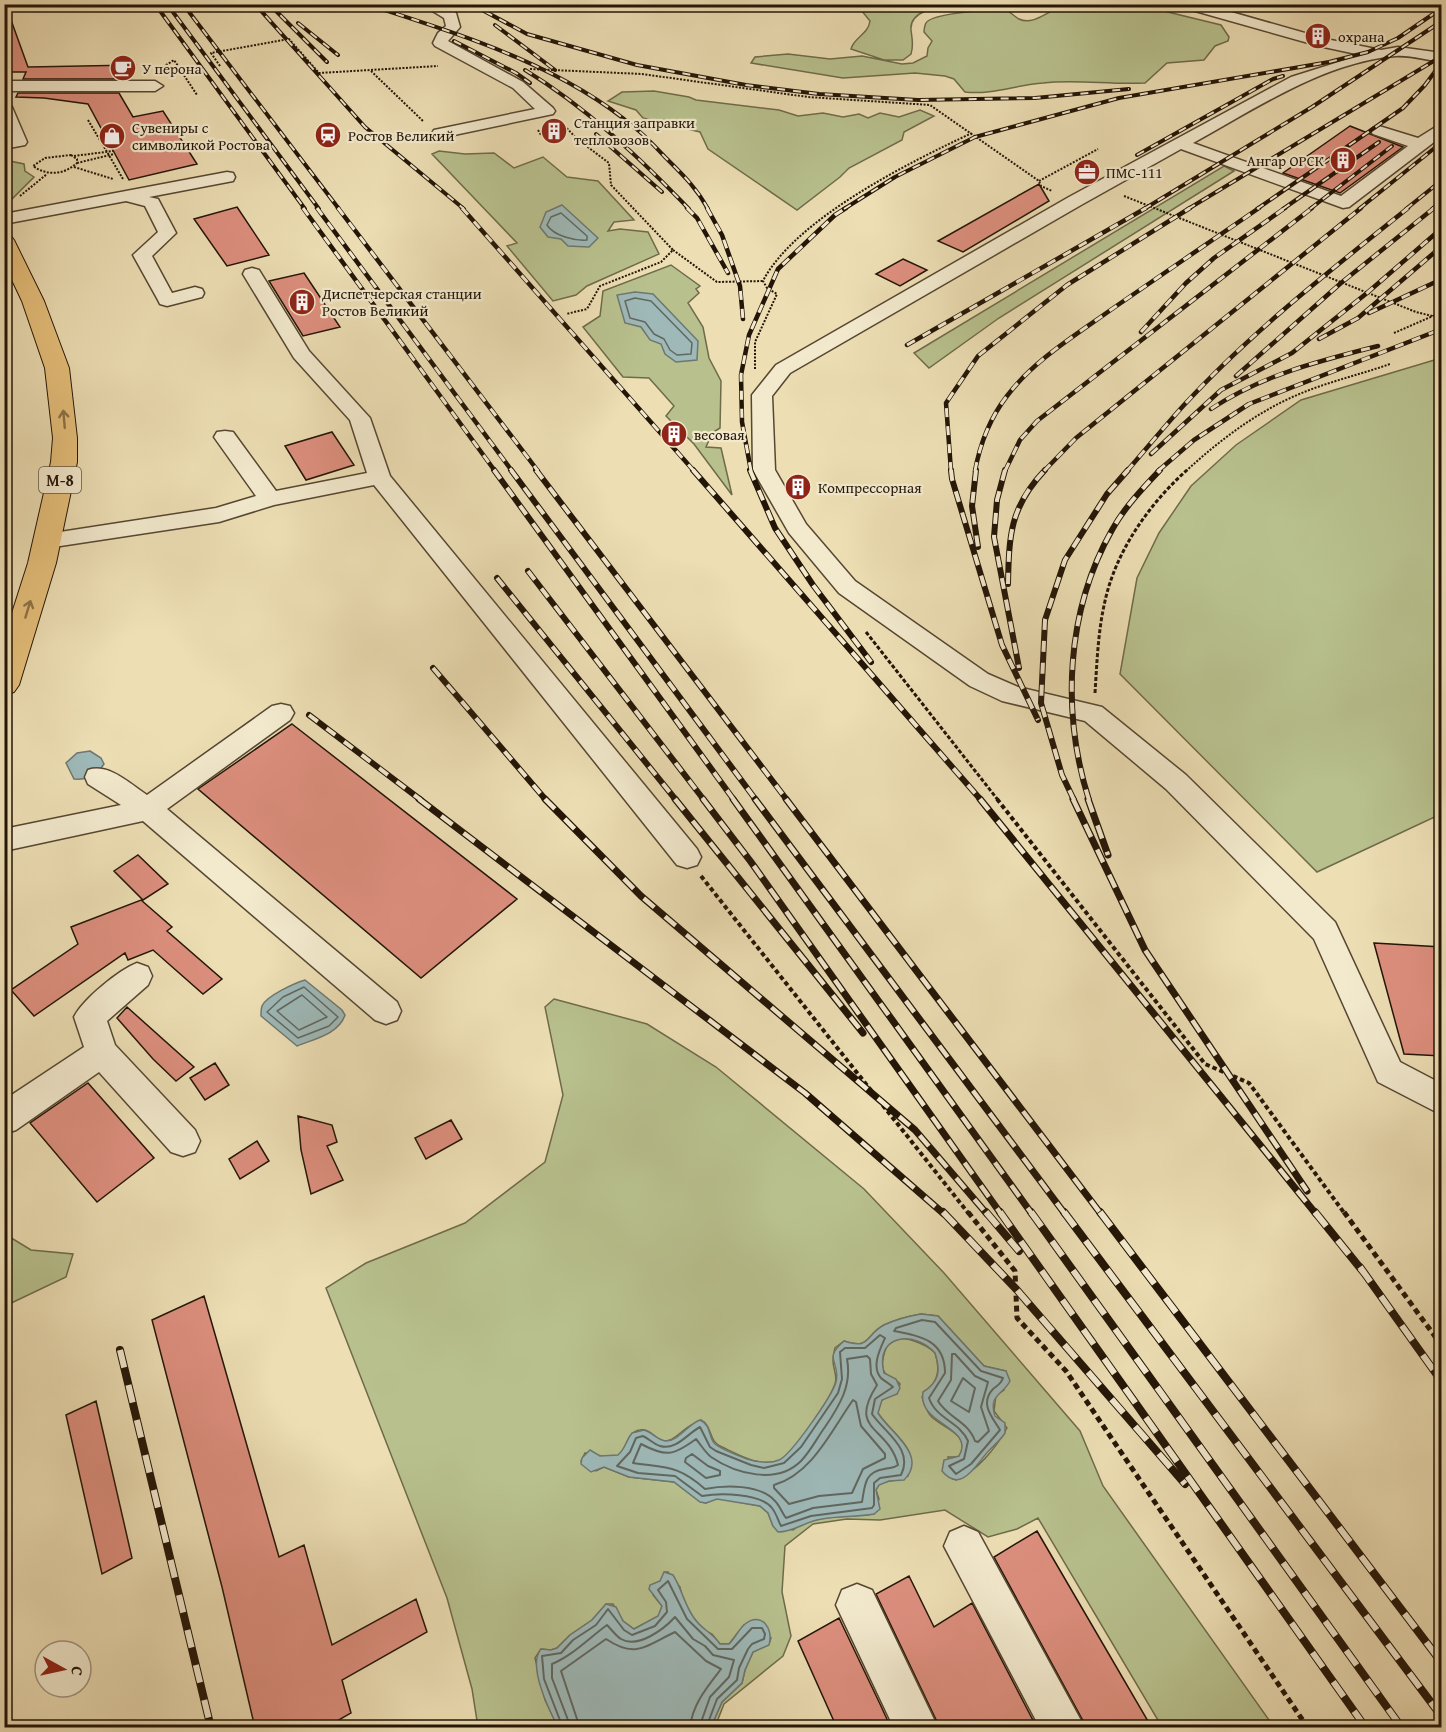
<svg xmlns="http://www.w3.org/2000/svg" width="1446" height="1732" viewBox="0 0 1446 1732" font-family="'Gentium Book Plus',serif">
  <rect width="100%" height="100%" fill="#eddeb4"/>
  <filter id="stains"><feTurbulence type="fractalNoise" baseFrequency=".00333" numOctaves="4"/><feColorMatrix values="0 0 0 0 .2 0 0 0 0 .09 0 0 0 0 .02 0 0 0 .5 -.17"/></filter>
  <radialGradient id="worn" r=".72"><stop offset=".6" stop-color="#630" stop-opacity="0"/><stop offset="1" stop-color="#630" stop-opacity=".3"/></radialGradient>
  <!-- green -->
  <path fill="#b8c18e" stroke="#6e6b4a" stroke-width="1.5" fill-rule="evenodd" d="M1069,4l70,1 82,20 8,12 -1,4 -13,5 -11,14 -37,3 -22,20c-34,2 -69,-4 -102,0 -27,2 -51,12 -78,9l-11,-13 -9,-3 -30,-3 -72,5 -92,-15 4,-6 33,-3 42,5 32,-3 40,8 11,-1 14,-7 1,-8 4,-7 -8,-9c0,-2 1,-8 2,-9 5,-10 64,-13 77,-15 7,3 9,7 16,11 16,8 34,-13 50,-15z
    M857,5h95c-13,2 -43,5 -41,25 1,9 3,15 0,24l-8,6h-19l-33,-11c3,-12 17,-14 19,-28z
    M654,91l35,6 7,3 83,10 19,6 25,-3 20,4 16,-3 9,4 12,-5 19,4 21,-7 14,6 -30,16 -2,8 -53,28 -9,9 -43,33 -89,-61 -8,-17 -57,-14 -7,-8 -28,-9 14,-9z
    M439,151l26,3 29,-1 20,15 29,-11 24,20 31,4 36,39 -20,2 -6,9 12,-2 28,3 11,22 -72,32 -11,9 -23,6 -46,-55 10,-3 -85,-89z
    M5,160l19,4 1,7 9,6 -28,28z
    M1224,166l10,5 -235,147 -70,50 -15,-15z
    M671,265l29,21 -4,3 3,4 -11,10 15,24 6,31 12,23 -1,47 -8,5 -6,14 15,1 11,47 -38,-51 -28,-28 8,-10 -25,-28 -26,-1 -40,-50 17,-11 3,-25z
    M1441,358v456l-124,58 -197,-198 17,-96 22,-45 32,-47 45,-41 65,-45z
    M554,999l93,25 69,43 148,122 80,84 136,158 23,55 171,241h-112l-124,-209 -21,11 -29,8 -43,-27 -65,10 -33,-1 -34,5 -28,22 -3,46 9,44 -8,20 -59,48 -9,23h-4l11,-25 20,-19 3,-13 8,-18 16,-8 2,-6 -27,-13 -15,19h-9l-8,-10 -10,-5 -9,-12 -10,-16 -3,-14 -12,-15h-3l-12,23 9,11 -3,10 -25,13 -11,-8 -10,-17h-7l-14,16 -22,15 -13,13 -6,2 -10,-1 -6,9 10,42 13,27h-80l-6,-38 -25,-91 -121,-310 40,-25 99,-40 80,-61 18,-67 -18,-88zM921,1314l17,2 46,50 22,5 -2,19 -8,5 -2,16 13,17c-11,20 -30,43 -51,52l-8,-23h11c14,-24 -19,-29 -29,-42 -4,-5 -6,-13 -8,-18 14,-14 20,-24 13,-44 -7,-8 -34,-20 -44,-12 -6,5 -12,25 -6,32 4,5 11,6 15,11l-3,10 -10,2 -8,7 -1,10c13,21 42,33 30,63 -11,6 -18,3 -29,8l-3,6 3,9 -5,15c-25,4 -60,-1 -81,16l-20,-4 -5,-13 -8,-7 -43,-8 -11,5 -5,-1 -27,-20 -45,-5 -25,-10 -8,4 -15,-10 4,-8c10,0 17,5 27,4 17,-1 11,-25 28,-27 7,-1 11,3 16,7 12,9 19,0 28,-7 5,-4 11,-7 17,-10 12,6 7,22 21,27 17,8 37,20 56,14 16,-5 51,-61 57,-77 3,-8 -2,-15 -2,-23 0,-4 1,-9 2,-13l9,-7c27,9 21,-6 40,-16 11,-5 25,-9 37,-11z
    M4,1222l4,14 23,14 42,4 -7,23 -61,29z"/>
  <!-- water -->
  <path fill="#9eb9b8" stroke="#6d7771" stroke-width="1.5" d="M562,205l36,33 -9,9 -21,-1 -7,-7 -13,-2 -8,-10 6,-15z
    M635,292l18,2 45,47 -1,19 -21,2 -11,-8 -4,-10 -11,-4 -9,-13 -16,-4 -8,-28z
    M90,751l11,7 3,6c-8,12 -16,16 -30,15l-8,-16 11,-10z
    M305,980l37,30 3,5c-6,19 -31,24 -48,31l-36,-30c0,-3 0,-7 1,-10 4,-10 33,-23 43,-26z
    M921,1314l17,2 46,50 22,5 4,10c-7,14 -22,14 -15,35l10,7v10c-5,8 -13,14 -19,21 -12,14 -26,39 -44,17l2,-11 15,-4c17,-29 -42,-31 -36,-64 16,-10 18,-21 12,-39 -20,-23 -61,-19 -51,20l12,6 4,9 -3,6 -15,6 -4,13c11,19 51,42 26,67l-15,1 -10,4 -3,5 4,19 -6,5c-17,3 -35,2 -52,5 -16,2 -28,13 -44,13l-5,-6 -5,-13 -8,-7 -43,-7 -11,4 -6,-1 -26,-20 -45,-5 -25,-10 -13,5 -10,-8 1,-6 8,-8 10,6 18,-1c8,-7 8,-15 14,-22l12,-3c8,2 14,11 22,11 13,0 22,-17 34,-21 11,5 8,15 14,23 6,6 25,13 33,16 9,3 23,5 32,1 12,-5 53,-64 57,-78 5,-21 -14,-22 8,-41 27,9 21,-6 40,-16 11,-5 25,-9 37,-11z
    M664,1572l9,3c9,14 11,29 21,43 7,11 19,15 26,26h9c6,-6 10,-15 16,-20 16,-13 29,4 24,21l-16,7 -8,18 -3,13 -20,19 -11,25h-153c-9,-17 -31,-62 -17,-78l10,1 6,-2 13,-13 22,-15 14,-16 10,3 7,14 11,8 24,-13 4,-10 -13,-17 1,-4 10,-4z"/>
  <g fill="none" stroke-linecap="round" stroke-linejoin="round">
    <!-- shore-far1 -->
    <path stroke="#606760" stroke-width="1.5" d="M561,213l26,23v4c-12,1 -33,-4 -40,-15l4,-8z
      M635,298l16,3 41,42 -1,11 -14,1 -7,-5 -6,-11 -10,-5 -9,-12 -15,-4 -5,-17z
      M304,987l34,30 -9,9 -31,12 -31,-26 16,-15z
      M302,995l25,22 -28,13 -22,-19z"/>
    <!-- shore -->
    <path stroke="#606760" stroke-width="2" d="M922,1320l13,2 46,49 22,7c-2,6 -5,7 -10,11 -14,15 0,29 7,41l-29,34 -15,10 -7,-8 15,-7 4,-18c-8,-19 -32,-22 -39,-43l16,-25c0,-33 -25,-37 -51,-42l2,-3z
      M880,1335l5,3c-5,11 -14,29 -4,40 3,3 8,5 12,9l-18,12 -3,15c13,19 42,35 29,61l-21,3 -6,5v22l-2,3 -61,8 -30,10c-3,-6 -5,-13 -9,-18 -12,-15 -52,-15 -70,-12l-27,-20 -37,-3 -21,-7 13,-14 6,-14 7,-2c6,3 11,8 17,10 16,5 28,-13 40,-19l10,20 6,4 35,14 13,3 20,-5 17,-16 37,-54 4,-14 -2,-27 5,-4h20z
      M952,1354h3l20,22 13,6 -7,25 8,24 -11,11 -3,-1c-7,-20 -27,-23 -37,-40l13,-21z
      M867,1356l3,3 1,15 6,11c-30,47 11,40 21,80 -5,4 -8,2 -14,4 -20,3 -19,17 -22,33l-49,6 -27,10c-4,-5 -6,-12 -11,-17 -15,-17 -50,-16 -70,-12 -27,-24 -38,-21 -72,-26l8,-19c25,13 32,12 55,-5 5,6 9,13 15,18 25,17 66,28 90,4 9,-9 16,-23 24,-34 15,-22 27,-42 22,-68z
      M963,1378l12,10 -6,24 -18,-11z
      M853,1400l3,2 5,24 24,28v4l-22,11 -11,24 -33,3 -30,8 -15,-16v-3c38,-11 57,-54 79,-85z
      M692,1454l16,12 12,5v4l-14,3 -21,-16 1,-4z
      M563,1728l-19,-49 -2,-23 19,-3 12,-13 23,-15 12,-16 16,21 8,5 23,-9 12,-14 -1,-10 -8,-12 10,-9 19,38 31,30h14l20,-21h10l3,6 -1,5 -12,5 -4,5 -9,19 -2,12 -20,19 -11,29
      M571,1728l-19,-50v-14c20,-8 37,-26 55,-39 4,4 9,11 14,14 17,10 43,-10 54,-22l18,22 12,7 8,9 21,5 -5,17 -19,20 -11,31
      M580,1728l-19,-57 45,-32c30,20 39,7 69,-7l31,29 15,8c-14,18 -29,36 -31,59"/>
  </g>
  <!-- building -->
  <path fill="#dd8f7e" stroke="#231507" stroke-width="1.5" d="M7,9l21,58 107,-2 -9,14h-103l3,-7h-22v-62z
    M18,93h101l14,24 30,-6 34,53 -68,16 -41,-76 -44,-6 -28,-1z
    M1350,126l53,21 -63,46 -57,-20z
    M1039,184l10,17 -86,51 -25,-11z
    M237,207l32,48 -42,11 -33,-47z
    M903,259l24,11 -27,16 -24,-12z
    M304,273l36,54 -37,9 -34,-55z
    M332,432l22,33 -48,15 -21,-34z
    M292,724l225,175 -96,79 -223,-189z
    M138,855l30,29 -25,16 -29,-29z
    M141,900l31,27 -5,4 55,48 -19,15 -50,-44 -25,10 -3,-7 -91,63 -23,-26 67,-46 -7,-17z
    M1374,943l68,4v109l-38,-2z
    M127,1007l67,60 -18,14 -23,-22 -36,-41z
    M215,1063l14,22 -24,15 -15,-22z
    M88,1083l66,75 -57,44 -67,-79z
    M298,1116l34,9 5,17 -10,4 16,34 -32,14 -10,-44z
    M451,1120l11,19 -36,20 -11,-21z
    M257,1141l12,20 -29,18 -11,-20z
    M204,1296l75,261 25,-12 28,100 84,-46 11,33 -85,48 9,33 -26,15h-70l-33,-141 -70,-267z
    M96,1401l36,157 -30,16 -36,-159z
    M1037,1531l115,197h-65l-93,-171z
    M909,1576l25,51 38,-24 65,125h-97l-64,-134z
    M839,1618l41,86 11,24h-54l-39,-87z"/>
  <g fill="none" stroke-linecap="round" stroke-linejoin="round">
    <defs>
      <path id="minor" d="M421,4h19l16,9 4,14 -12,14 75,41 30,26 2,3 -2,3 -113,24 -6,-2 -2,-3 2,-3 101,-21 -22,-21 -78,-42 -2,-3 5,-10 8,-7 -2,-8z
        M1179,4h24l123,35 55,11 17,-3 44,6v9c-15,-2 -32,-7 -46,-6 -72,6 -141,53 -203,87l148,53 67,-50 -35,-12 -2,-3 2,-3 6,-2 39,12 24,-15v13l-93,71 -6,1 -162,-59 -100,56 -291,168 -18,23 3,74 31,54 49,57 133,93 30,13 84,20 84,68 149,147 65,140 42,22v31l-64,-33 -64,-143 -148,-150 -81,-68 -83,-20 -32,-15 -131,-93 -50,-60 -36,-63 -1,-75 24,-30 293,-168 222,-120 70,-22 -42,-9 -138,-39z
        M4,81h151l8,5 -8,5h-151z
        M4,102l8,5 15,35 -2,3 -21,4v-10l5,-1 -5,-11z
        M227,172l6,1 2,4 -2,4 -84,16 9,2 18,34 -24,23 20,37 23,-6 7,2 2,4 -2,4 -35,9 -7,-2 -2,-4 -25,-45 25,-23 -13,-26 -19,-5 -122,23v-10z
        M252,268l7,2 50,81 61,67 20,58 307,373 4,8 -4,8 -10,3 -10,-3 -303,-380 -100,20 -55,17 -172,26 -8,-2 -3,-5 3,-5 8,-2 169,-26 40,-12 -42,-59 3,-5 8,-1 8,1 43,59 91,-18 -17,-53 -56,-62 -51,-84 2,-4z
        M281,704l9,2 4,7 -4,7 -123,89 230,193 4,9 -4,9 -11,4 -11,-4 -232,-199 -139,30v-22l117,-24 -33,-21 -3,-7 3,-7c21,-7 42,14 59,25l125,-89z
        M137,963l11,4 4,9 -4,9 -41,36 8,24 80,85 5,11 -5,11 -12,4 -12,-4 -72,-80 -83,58 -12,4v-34l80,-53 -10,-30c9,-18 45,-47 63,-54z
        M964,1526l14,6 107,196h-45l-96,-182 6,-14z
        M857,1584l15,6 66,138h-44l-58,-123 6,-15z"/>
      <path id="highway" d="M4,234l7,2 3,4 30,61 25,67 8,70v24l-21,101 -37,122 -5,7 -10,3v-57l24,-75 23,-101 2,-24 -8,-70 -23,-67 -18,-38z"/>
    </defs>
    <!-- minor casing -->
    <use href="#minor" stroke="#564732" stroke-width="3"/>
    <!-- highway casing -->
    <use href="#highway" stroke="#231507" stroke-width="2"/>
    <!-- path-far3 -->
    <path stroke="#231507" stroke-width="2" stroke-dasharray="2 1.5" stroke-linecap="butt" d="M220,66l-9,-13 78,-14 30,34 119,-7
      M160,69l14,-9 23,35
      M530,69l112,5 166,23 122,8 109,76 2,5 11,5
      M371,71l53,51
      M170,74h13
      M88,120l35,59
      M562,123l15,16 32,24 2,22 62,65 -12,12 -61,24 -13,23 -21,5
      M538,130l3,5h5
      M71,155l6,4v4c-13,12 -30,13 -44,3l12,-8z
      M74,156l39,-5
      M77,163l37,-9
      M74,167l39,12
      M1039,181l59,-32
      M20,196l27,-22
      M1124,196l292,116 16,4
      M673,250l44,32 46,-1
      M1394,333l48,-21
      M755,369v-27l22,-48 -10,-6 -4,-7c32,-62 147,-119 209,-148
      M4,386l6,63 -4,22
      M1186,471c33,-30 69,-58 111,-76 30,-13 62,-20 93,-31"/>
    <!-- path-far2 -->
    <path stroke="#231507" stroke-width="3" stroke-dasharray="4 2" stroke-linecap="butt" d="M4,484l2,-14
      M866,632l132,168
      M1095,693c2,-31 3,-62 10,-92 11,-50 44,-97 82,-131"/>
    <!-- path-far1 -->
    <path stroke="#231507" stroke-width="4" stroke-dasharray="4.5 3" stroke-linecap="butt" d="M997,799l208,265 44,19 96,131
      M701,876l268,338"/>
    <!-- path -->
    <path stroke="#231507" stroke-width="5" stroke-dasharray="6 4" stroke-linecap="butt" d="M968,1212l47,59 2,47 49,53 242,357
      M1344,1212l98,134"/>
    <!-- minor -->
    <use href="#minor" fill="#f3eace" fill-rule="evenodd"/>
    <!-- highway -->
    <use href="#highway" fill="#e6bf7a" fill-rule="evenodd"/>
    <defs>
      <path id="rail-far4" d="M155,4l150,205
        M167,4l152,205
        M183,4l156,205
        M255,4l110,123 99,82
        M269,4l58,58
        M366,4c92,30 194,60 269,124 11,8 20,19 30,29 17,17 31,30 43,52
        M471,4l56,30 110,31 109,20 73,9 99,6 117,-2 94,-9
        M298,23l40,32
        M495,25l60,45
        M454,41l62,32 14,10
        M525,70c61,37 115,88 164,139
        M596,134l66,58
        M1137,155l136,-76 10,-3
        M844,209l51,-32 80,-40 144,-39 210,-36 39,-10 30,-14 44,-30
        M1144,209l168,-102 130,-86
        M1188,209l254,-153
        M1257,209l146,-101 22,-23 17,-23
        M1283,209l96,-67
        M1310,209l82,-63
        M1359,209l83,-67
        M1406,209l36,-29
        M1432,209l10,-8"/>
      <path id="rail-far3" d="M303,208l192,263
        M317,208l195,263
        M338,208l200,263
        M462,208l232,263
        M687,208l10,10 31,55
        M707,208l15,27 18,51 3,33
        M1369,313l73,-34
        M1141,332l45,-49 28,-25 71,-50
        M1319,339l39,-21 84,-72
        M907,345l239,-137
        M1236,376l105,-93 93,-75
        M1211,409c51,-34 108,-48 167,-63
        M1151,454l70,-64 71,-37 75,-60 75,-65
        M751,471l-9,-49 -1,-47 8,-40 29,-66 57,-54 11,-7
        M951,471l-5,-68 32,-47 89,-71 123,-77
        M975,471c5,-27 15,-53 32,-75 27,-36 69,-61 105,-87 49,-34 98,-67 147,-101
        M1005,471l15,-31 17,-19 275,-213
        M1044,471l32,-33 285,-230
        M1127,471c19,-22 37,-44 57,-66 67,-73 147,-135 224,-197
        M1158,471l36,-31 55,-36 193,-75"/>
      <path id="rail-far2" d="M494,470l240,330
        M511,470l245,330
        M536,470l251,330
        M693,470l288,330
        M750,470l25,58 38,57 58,77
        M951,470l1,9 50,166 36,75
        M976,470l-4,36 6,41
        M1005,470l-8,30 -3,37 25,131
        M528,571l176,229
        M497,578l179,222
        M1008,584c1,-49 2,-77 37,-114
        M433,668l113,132
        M309,715l112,85
        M1074,800l-12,-25 -21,-72 4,-83 20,-60 42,-66 21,-24
        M1089,800c-28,-88 -23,-189 23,-270 12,-22 30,-41 48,-60"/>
      <path id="rail-far1" d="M419,799l386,294 139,121
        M545,799l96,97 274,234 72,84
        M675,799l188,234
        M703,799l48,63 250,352
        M733,799l299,415
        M755,799l310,415
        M786,799l315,415
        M980,799l336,415
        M1073,799l72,151 162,241
        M1088,799l20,56"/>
      <path id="rail" d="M943,1212l74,78 168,194
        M986,1212l33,39
        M1000,1212l366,516
        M1031,1212l371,516
        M1064,1212l378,505
        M1100,1212l342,451
        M1315,1212l50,62
        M1360,1267l82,115
        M120,1350l91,378"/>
    </defs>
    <!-- rail-far4 casing -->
    <use href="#rail-far4" stroke="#231507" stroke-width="4"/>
    <!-- rail-far3 casing -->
    <use href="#rail-far3" stroke="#231507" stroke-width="4.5"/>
    <!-- rail-far2 casing -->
    <use href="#rail-far2" stroke="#231507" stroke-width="6"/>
    <!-- rail-far1 casing -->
    <use href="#rail-far1" stroke="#231507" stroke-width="7"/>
    <!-- rail casing -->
    <use href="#rail" stroke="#231507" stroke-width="8"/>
    <!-- rail-far4 -->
    <use href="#rail-far4" stroke="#f3eace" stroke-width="2" stroke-dasharray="8" stroke-linecap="butt"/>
    <!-- rail-far3 -->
    <use href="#rail-far3" stroke="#f3eace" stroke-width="3" stroke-dasharray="9" stroke-linecap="butt"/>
    <!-- rail-far2 -->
    <use href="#rail-far2" stroke="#f3eace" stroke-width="4" stroke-dasharray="11" stroke-linecap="butt"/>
    <!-- rail-far1 -->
    <use href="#rail-far1" stroke="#f3eace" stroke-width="4.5" stroke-dasharray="14" stroke-linecap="butt"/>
    <!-- rail -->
    <use href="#rail" stroke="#f3eace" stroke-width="6" stroke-dasharray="18" stroke-linecap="butt"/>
  </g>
  <!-- one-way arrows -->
  <defs><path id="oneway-shaft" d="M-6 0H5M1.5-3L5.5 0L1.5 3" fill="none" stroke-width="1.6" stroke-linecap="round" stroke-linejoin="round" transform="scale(1.5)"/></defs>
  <g stroke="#8e7246">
    <use href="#oneway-shaft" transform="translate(64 419) rotate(-95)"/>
    <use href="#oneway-shaft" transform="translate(28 609) rotate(-73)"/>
  </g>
  <!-- icons -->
  <defs>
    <symbol id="building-disc" viewBox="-11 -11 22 22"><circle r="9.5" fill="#8f2418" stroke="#f3eace"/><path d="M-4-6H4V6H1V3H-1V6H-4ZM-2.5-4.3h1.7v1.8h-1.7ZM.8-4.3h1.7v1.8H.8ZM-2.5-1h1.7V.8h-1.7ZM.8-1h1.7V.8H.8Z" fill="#fff"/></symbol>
    <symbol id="cafe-disc" viewBox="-11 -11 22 22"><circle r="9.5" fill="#8f2418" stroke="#f3eace"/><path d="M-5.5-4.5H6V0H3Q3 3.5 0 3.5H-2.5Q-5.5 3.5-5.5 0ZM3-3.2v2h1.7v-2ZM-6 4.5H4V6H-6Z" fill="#fff"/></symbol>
    <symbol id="station-disc" viewBox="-11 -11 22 22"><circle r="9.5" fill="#8f2418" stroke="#f3eace"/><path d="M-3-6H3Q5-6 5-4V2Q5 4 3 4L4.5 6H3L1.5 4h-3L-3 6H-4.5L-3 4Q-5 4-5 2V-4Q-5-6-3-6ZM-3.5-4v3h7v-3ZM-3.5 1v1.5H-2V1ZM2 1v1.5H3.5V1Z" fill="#fff"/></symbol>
    <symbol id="shop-disc" viewBox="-11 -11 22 22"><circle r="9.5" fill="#8f2418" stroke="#f3eace"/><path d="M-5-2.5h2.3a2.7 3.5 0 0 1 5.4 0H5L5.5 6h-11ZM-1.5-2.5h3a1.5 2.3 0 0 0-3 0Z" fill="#fff"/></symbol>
    <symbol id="office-disc" viewBox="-11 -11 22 22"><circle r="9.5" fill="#8f2418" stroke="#f3eace"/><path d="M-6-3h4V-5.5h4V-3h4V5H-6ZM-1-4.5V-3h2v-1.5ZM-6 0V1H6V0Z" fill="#fff"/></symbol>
  </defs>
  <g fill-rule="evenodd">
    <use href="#building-disc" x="1303" y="21" width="30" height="30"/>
    <use href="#cafe-disc" x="108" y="53" width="30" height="30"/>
    <use href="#building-disc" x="539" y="116" width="30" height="30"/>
    <use href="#station-disc" x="313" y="120" width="30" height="30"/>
    <use href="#shop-disc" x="97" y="121" width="30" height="30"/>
    <use href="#building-disc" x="1328" y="145" width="30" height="30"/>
    <use href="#office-disc" x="1072" y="157" width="30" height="30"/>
    <use href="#building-disc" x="287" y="287" width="30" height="30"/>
    <use href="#building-disc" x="659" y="419" width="30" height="30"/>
    <use href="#building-disc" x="783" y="472" width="30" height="30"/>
  </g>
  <g text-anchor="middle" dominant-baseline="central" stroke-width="4.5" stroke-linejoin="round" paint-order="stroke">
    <!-- far-poi labels -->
    <g font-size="15" fill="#231507" stroke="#f3eace" text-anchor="start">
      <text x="1338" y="36">охрана</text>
      <text x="142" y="68">У перона</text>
      <text x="574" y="122">Станция заправки<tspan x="574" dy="17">тепловозов</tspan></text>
      <text x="132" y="127">Сувениры с<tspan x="132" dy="17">символикой Ростова</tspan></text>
      <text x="348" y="135">Ростов Великий</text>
      <text x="1324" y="160" text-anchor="end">Ангар ОРСК</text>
      <text x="1106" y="172">ПМС-111</text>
      <text x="322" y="293">Диспетчерская станции<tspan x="322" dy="17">Ростов Великий</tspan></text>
      <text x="694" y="434">весовая</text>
      <text x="818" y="487">Компрессорная</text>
    </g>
    <!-- shield labels -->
    <rect fill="#f3eace" stroke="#615543" stroke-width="1.5" x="39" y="467" width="42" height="26" rx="4.5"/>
    <g font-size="16" font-weight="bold" fill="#231507">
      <text x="60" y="480">М-8</text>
    </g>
  </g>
  <!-- margin -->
  <rect width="1446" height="1732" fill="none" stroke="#eddeb4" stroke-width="24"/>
  <rect x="6" y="6" width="1434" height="1720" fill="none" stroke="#231507" stroke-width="3"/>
  <rect x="12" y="12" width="1422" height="1708" fill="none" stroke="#231507" stroke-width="1.5"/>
  <!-- north arrow -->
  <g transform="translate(63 1669) rotate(98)"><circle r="28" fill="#f3eace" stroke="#a0957e" stroke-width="1.5"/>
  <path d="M0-4.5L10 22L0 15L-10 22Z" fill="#8f2418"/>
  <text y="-9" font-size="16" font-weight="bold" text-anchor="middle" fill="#231507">С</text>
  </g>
  <rect width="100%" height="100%" filter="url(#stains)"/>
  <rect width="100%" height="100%" fill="url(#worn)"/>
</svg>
